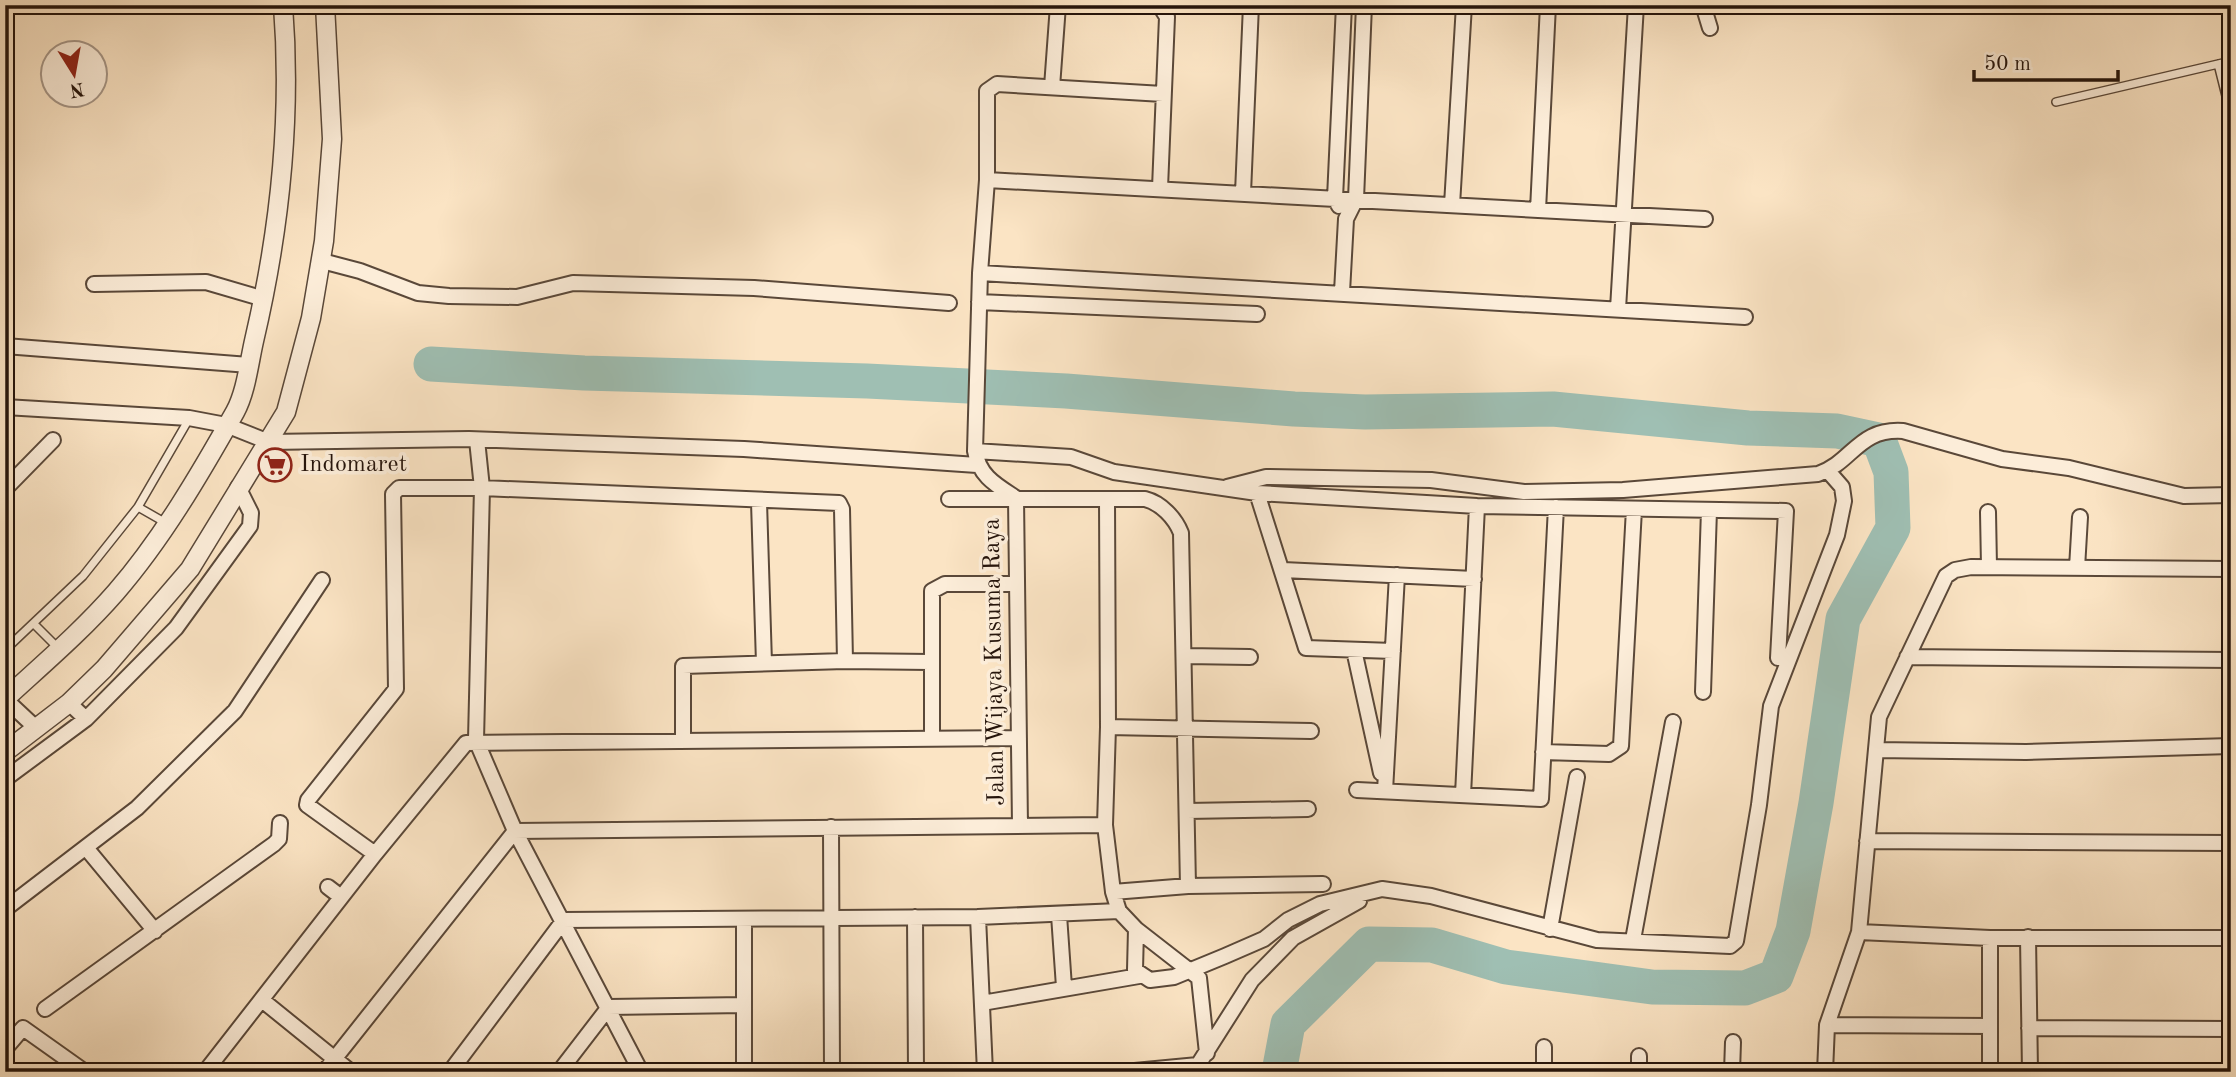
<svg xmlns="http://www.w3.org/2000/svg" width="2236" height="1077" viewBox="0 0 2236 1077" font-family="'Old Standard TT',serif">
  <rect width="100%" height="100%" fill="#fbe4c4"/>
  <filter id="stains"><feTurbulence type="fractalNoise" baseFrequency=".00286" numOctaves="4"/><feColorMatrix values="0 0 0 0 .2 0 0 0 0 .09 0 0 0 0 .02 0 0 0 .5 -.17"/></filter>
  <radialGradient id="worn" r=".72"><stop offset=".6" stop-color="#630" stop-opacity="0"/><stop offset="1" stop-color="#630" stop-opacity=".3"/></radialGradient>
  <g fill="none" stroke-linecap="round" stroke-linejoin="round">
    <!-- river -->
    <path stroke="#9fbfb3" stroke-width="35" d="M431,364l153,9 283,8 199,10 228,18 71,3 188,-3 195,19 89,3 42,9 12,32 2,56 -50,91 -27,184 -23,128 -17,45 -31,12 -93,-1 -146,-20 -74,-22 -63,-1 -81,80 -9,48"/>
    <defs>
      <path id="service" d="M2218,64l13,52
        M2056,102l175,-41
        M138,507l28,16
        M34,624l25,25
        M5,650l78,-74 55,-69 51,-88"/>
      <path id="minor" d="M1144,5l16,1 7,11 -7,171
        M1703,5l7,23
        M1052,87l6,-82
        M987,180l718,39
        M1243,193l8,-188
        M1452,205l12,-200
        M1339,206l-4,-8 9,-193
        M1538,210l10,-205
        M322,261l38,10 58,22 31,3 68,1 56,-14 181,5 195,15
        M980,273l765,44
        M94,284l112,-2 58,17
        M1342,292l4,-73 10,-20 8,-194
        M979,302l278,12
        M1618,309l18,-304
        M5,346l244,19
        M5,407l184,11 37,7 43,17 200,-3 275,10 233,16
        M477,440l5,48 -6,252 39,91 126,241
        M975,451l96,6 43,15 143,21 220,13 309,5 -8,147
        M1227,487l39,-10 165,3 93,12 99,-2 195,-16c35,-12 40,-46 85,-43l99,28 67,9 115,28 47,-1
        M5,489l48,-49
        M1257,493l49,155 87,3
        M949,499h196c16,4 30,19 36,34l7,353
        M1107,499l1,228 -3,98 8,67 75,-6 135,-2
        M759,502l5,161
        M1988,512l1,55
        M2077,568l3,-51
        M1283,570l191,9
        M1354,650l27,123
        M1186,656l64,1
        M1907,657l324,3
        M1703,692l6,-182
        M5,699l31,29
        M69,703l17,16 90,-91 74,-102 1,-13 -13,-26
        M1108,727l203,4
        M932,739v-148l13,-7h71
        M683,740v-74l162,-5 85,1
        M1876,750l150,2 205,-6
        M1543,752l66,2 12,-8 13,-237
        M5,779l81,-60
        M1357,790l184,9 15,-292
        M1385,791l12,-216
        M1463,795l14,-289
        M1187,811l121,-2
        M1020,826l-4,-328c-20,-13 -37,-22 -41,-47l5,-178 7,-93v-89l10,-7 166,10
        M831,827l1,245
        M1867,841l364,2
        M87,849l68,82
        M375,854l-68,-49 1,-5 88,-111 -3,-195 6,-6h83l357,15 3,6 3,152
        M328,887l13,10
        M1113,892l6,19 17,18 -1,41 15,10 24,-3 51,-21 39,-17 24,-19 32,-16 62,-15 49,7 166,44 133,6 6,-5 23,-136 12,-99 66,-171 7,-34 -2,-14 -14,-16
        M5,909l132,-101 98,-97 87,-131
        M1059,915l5,72
        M915,917l1,155
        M978,917l7,155
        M744,919v153
        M1136,929l63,49 8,75
        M1550,929l27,-152
        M1859,932l131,6h241
        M2028,937l2,135
        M1633,940l40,-218
        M262,1000l89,72
        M982,1003l157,-27
        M45,1009l229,-165 5,-5 1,-16
        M1827,1025l163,1
        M2029,1028l202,1
        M1544,1047v25
        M5,1049l18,-21 62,44
        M205,1072l170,-218 91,-111 553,-5
        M324,1072l191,-241 590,-6
        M450,1072l114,-152 414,-3 141,-6
        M559,1072l50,-65 135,-2
        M1124,1072l74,-7
        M1197,1072l1,-7 54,-85 41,-42 66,-37
        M1639,1072v-16
        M1732,1072l1,-30
        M1825,1072l2,-47 32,-93 20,-215 67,-141 9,-6 16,-3 260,2
        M1990,1072v-134"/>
      <path id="tertiary" d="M5,699c38,-35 77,-68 111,-107 46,-53 84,-118 119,-180 11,-20 14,-49 19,-71 26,-111 38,-222 29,-336
        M5,752l64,-49 35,-34 86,-100 96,-157 25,-94 13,-77 8,-102 -7,-134"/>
    </defs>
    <!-- service casing -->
    <use href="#service" stroke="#5a4839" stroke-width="10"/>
    <!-- minor casing -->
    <use href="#minor" stroke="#5a4839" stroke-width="18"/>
    <!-- tertiary casing -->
    <use href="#tertiary" stroke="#5a4839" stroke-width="21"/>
    <!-- service -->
    <use href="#service" stroke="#fcedd9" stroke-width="7"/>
    <!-- minor -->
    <use href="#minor" stroke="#fcedd9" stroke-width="14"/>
    <!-- tertiary -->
    <use href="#tertiary" stroke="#fcedd9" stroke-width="18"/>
  </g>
  <!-- icons -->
  <defs>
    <symbol id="supermarket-ring" viewBox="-11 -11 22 22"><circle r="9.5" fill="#fcedd9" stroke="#8f2418" stroke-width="1.5"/><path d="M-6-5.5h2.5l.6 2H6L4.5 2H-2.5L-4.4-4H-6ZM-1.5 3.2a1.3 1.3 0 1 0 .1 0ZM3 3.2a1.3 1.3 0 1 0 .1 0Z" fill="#8f2418"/></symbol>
  </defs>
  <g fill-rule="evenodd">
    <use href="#supermarket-ring" x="256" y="446" width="38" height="38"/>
  </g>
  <g text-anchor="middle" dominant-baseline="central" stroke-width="7" stroke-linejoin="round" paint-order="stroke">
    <!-- poi labels -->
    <g font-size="24" fill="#25140b" stroke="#fcedd9" text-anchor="start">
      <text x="300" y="465">Indomaret</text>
    </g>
    <!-- street labels -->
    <g font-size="24" fill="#25140b" stroke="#fcedd9">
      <text transform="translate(995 662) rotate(-91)">Jalan Wijaya Kusuma Raya</text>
    </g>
  </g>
  <!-- margin -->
  <rect width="2236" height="1077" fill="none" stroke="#fbe4c4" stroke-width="28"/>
  <rect x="7" y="7" width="2222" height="1063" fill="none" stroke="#25140b" stroke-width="3.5"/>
  <rect x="14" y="14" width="2208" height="1049" fill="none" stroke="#25140b" stroke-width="2"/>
  <!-- north arrow -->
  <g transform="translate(74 74) rotate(169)"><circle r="33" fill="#fcedd9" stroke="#a69687" stroke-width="2"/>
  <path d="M0-5L12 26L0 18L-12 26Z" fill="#8f2418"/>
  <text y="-10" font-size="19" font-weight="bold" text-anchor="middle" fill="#25140b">N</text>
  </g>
  <!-- scale -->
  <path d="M1974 70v10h144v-10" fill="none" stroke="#25140b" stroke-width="3.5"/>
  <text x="1984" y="70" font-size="21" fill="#25140b" stroke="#fcedd9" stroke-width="5" paint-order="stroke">50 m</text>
  <rect width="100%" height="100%" filter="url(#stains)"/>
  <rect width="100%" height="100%" fill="url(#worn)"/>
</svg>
